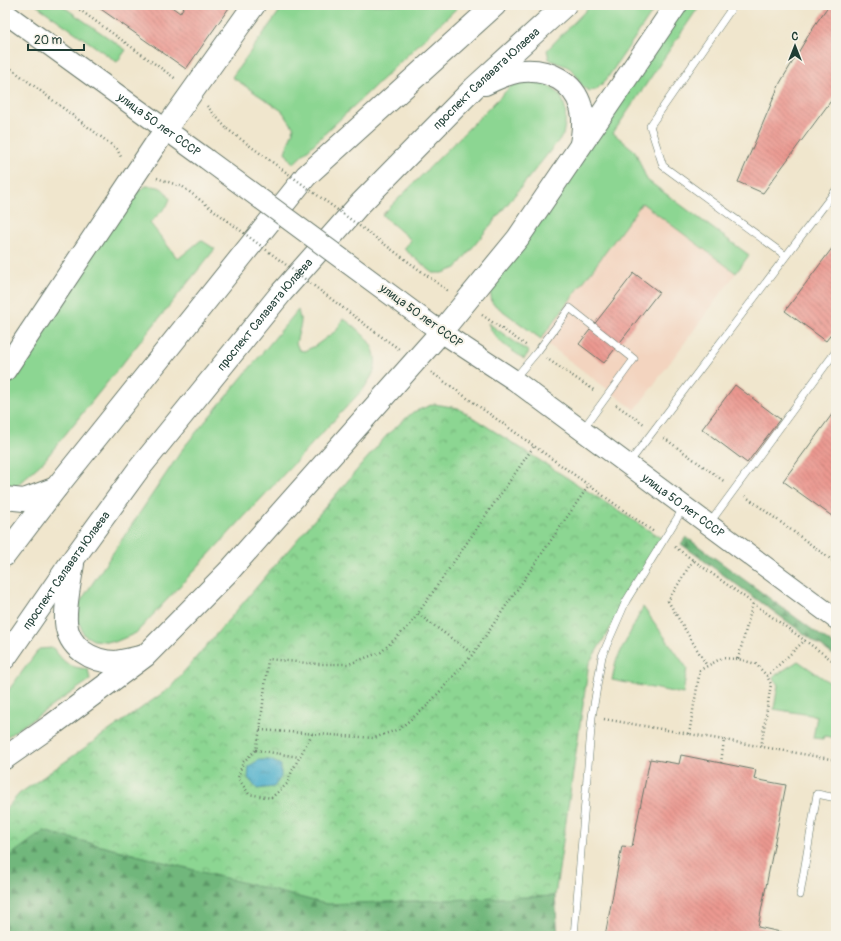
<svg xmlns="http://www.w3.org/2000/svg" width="841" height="941" viewBox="0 0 841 941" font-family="Pangolin,sans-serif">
  <defs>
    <pattern id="forest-firs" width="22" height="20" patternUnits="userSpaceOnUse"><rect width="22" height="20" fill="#71b77c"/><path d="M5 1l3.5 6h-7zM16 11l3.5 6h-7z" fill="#5c9666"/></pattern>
    <pattern id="park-crowns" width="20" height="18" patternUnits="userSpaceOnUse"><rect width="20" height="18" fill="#8cd692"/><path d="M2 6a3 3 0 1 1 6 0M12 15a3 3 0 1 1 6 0" fill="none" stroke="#72af78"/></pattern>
    <pattern id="water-ripples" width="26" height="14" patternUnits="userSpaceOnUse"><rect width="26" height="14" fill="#4cafcb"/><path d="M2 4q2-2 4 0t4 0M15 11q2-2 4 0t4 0" fill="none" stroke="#3f90a6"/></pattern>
    <pattern id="building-back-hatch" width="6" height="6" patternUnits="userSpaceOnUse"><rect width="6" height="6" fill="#eb9890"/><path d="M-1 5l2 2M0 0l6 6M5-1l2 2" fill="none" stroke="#be7d76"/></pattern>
  </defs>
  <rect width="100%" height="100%" fill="#f7f3e8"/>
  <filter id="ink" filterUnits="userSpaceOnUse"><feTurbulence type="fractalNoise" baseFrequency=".025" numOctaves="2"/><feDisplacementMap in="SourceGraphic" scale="8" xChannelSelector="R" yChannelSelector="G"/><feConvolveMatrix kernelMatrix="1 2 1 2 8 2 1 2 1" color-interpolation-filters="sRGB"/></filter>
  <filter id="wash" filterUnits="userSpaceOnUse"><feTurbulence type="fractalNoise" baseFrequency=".012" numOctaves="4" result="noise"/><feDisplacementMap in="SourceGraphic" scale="16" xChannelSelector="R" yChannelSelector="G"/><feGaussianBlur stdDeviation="0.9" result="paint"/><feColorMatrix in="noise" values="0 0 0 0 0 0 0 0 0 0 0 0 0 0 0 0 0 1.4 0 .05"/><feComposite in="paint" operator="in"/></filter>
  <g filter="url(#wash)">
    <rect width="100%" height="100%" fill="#f0e6cd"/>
    <!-- built -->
    <path fill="#f3d4bf" d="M642,203l94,70 -101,137 -94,-71z"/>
    <!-- grass -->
    <path fill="#8cd692" stroke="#568a63" d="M36,5h25l65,45 -9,12z
      M284,5h176l-167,159 -8,-12 9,-24 -12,-17 -50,-34z
      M591,5h66l-51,75 -10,10 -7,1c-3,-2 -7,-4 -9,-8 -3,-5 -4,-9 -8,-13 -7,-6 -16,-6 -23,-11l-2,-9z
      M683,5h17l-87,128 22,18 12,29 102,75 -13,18 -94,-70 -101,136 -49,-36 -2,-12 111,-163z
      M537,81c29,10 32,26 26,54l-107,133 -13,5h-10l-29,-24 7,-9 -29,-25 129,-129 13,-4z
      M146,186c14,0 17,1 24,13l-3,7 -17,17 28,36 23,-19 14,9 -172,213 -27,24 -11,-1v-102l127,-188z
      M298,310l3,13 -5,20 3,7 5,1 11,-5 22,-16 6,-12c17,13 38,28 31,53 -2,5 -6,11 -9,16l-229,246 -21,9 -22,-2 -9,-5 -6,-15 2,-18 104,-155z
      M488,323l41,29 -5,7c-15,-11 -30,-18 -36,-36z
      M643,607l44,61 -4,26 -71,-14 4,-19z
      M53,648c12,15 14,19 35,21l2,11 -85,58v-43l34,-46z
      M798,661l38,26v51l-12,-2 -1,3 -10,-1 4,-22 -43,-7 4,-24 -5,-8z"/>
    <!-- forest -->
    <path fill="url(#forest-firs)" stroke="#487a58" d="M686,537l150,110v10l-155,-113z
      M43,831l283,73 229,-8 3,40h-553v-77z"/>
    <!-- park -->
    <path fill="url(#park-crowns)" stroke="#568a63" d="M434,404l24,4 206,132 -75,123 -34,233 -229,8 -282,-73 -39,28v-49l14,-16 151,-106 217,-253 26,-23z"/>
    <!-- water -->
    <path fill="url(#water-ripples)" stroke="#367680" d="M259,760h11l11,5v12l-7,10 -17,2 -9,-11 1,-12z"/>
    <g id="blocks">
      <!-- building -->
      <path fill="url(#building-back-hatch)" d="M95,5h74l11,8 5,-8h46l-45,64z
        M829,5h7v89l-73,99 -25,-11 42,-99 34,-57z
        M836,243v85l-10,13 -41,-30z
        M634,273l25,19 -55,71 -25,-19z
        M735,385l45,34 -33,44 -45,-34z
        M836,409v110l-53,-38z
        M681,755l75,15 -2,9 32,6 -28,142 40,9h-193l17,-90 10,1 18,-88 29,5z"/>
    </g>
  </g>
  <g filter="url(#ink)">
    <use href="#blocks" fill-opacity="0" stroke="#68786a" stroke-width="1"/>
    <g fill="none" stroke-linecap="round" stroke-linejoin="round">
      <defs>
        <path id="service" d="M734,5l-84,121 13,40 123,90
          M515,378l22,-26 33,-44 64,51 -51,70
          M629,463l207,-273
          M709,524l127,-173
          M800,895l17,-101 19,4
          M574,936l18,-219 10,-61 24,-55 58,-94"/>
        <g id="secondary">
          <path id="s1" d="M5,13l200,145"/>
          <path id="s2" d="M399,301l42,31 73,48 322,239"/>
        </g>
        <g id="primary">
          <path d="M485,84c12,-6 25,-12 38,-13 26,-2 51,11 58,36 4,12 2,25 0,37"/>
          <path d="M5,370l160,-240 89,-125"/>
          <path d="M5,498l19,2 32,-12"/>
          <path d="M5,555l51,-67 250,-312 189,-171"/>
          <path d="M73,564c-3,19 -8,39 -7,58 2,26 26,40 50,40 8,-1 16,-3 24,-5"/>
          <path id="s3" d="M5,658l69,-100 64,-88 144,-178 77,-87 115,-117 91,-83"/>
          <path d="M5,758l47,-33 93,-69 85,-86 211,-238 77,-94 158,-233"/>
        </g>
      </defs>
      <!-- service casing -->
      <use href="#service" stroke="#68786a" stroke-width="8"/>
      <!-- secondary casing -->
      <use href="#secondary" stroke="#68786a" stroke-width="22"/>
      <!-- primary casing -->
      <use href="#primary" stroke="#68786a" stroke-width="24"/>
      <!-- path -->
      <path stroke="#68786a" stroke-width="2.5" stroke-dasharray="1 3" stroke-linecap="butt" d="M73,5l103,74
        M5,64l112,85 5,10
        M207,106l20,23
        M157,178l26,9
        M421,271l27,20
        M482,315l45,31
        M375,332l24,17
        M546,358l49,33
        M431,372l223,160
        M616,405l28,19
        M664,438l61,44
        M745,496l91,67
        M675,547l161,116
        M693,560l-25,41 39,65
        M418,614l55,40
        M738,659l15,-56
        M767,676l38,-36
        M604,719l120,21
        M260,730l114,8 25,-9 28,-23 46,-52 116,-169
        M312,734l-20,37 -5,13 -16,14 -22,-4 -11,-16 5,-16 13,-12 4,-20 8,-71 49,5h32l32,-12 29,-27 124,-179
        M689,734l11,-64 22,-12 16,1 18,5 11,12 4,8 -10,63
        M256,750l43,7
        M721,763l3,-23 112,20"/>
      <!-- service -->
      <use href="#service" stroke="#fff" stroke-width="7"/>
      <!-- secondary -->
      <use href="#secondary" stroke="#fff" stroke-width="20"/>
      <!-- primary -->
      <use href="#primary" stroke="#fff" stroke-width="22"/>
      <defs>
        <path id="secondary-bridge" d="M205,158l194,143"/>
      </defs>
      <!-- secondary-bridge casing -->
      <use href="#secondary-bridge" stroke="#68786a" stroke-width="22" stroke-linecap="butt"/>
      <!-- path-bridge -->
      <path stroke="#68786a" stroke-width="2.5" stroke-dasharray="1 3" stroke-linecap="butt" d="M227,129l194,142
        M183,187l192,145"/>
      <!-- secondary-bridge -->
      <use href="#secondary-bridge" stroke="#fff" stroke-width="20"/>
    </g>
  </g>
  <g text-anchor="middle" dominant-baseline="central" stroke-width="4" stroke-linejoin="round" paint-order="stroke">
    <!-- street labels -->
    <g font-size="12" fill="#1f3d34" stroke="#f7f3e8">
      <text stroke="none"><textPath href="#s3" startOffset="755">проспект Салавата Юлаева</textPath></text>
      <text stroke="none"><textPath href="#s1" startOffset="190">улица 50 лет СССР</textPath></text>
      <text stroke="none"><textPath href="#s3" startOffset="431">проспект Салавата Юлаева</textPath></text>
      <text transform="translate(421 316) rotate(36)">улица 50 лет СССР</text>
      <text stroke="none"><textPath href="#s2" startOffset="350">улица 50 лет СССР</textPath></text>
      <text stroke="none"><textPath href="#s3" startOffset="107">проспект Салавата Юлаева</textPath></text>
    </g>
  </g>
  <!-- margin -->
  <rect width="841" height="941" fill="none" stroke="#f7f3e8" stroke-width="20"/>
  <!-- north arrow -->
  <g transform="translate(795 46)" stroke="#f7f3e8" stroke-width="3" paint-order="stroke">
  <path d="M0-3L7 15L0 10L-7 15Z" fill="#1f3d34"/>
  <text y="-6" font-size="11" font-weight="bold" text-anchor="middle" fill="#1f3d34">С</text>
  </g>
  <!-- scale -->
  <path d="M28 44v6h56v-6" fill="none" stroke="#1f3d34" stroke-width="2"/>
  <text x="34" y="44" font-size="12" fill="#1f3d34" stroke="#f7f3e8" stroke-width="3" paint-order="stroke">20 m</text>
</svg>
